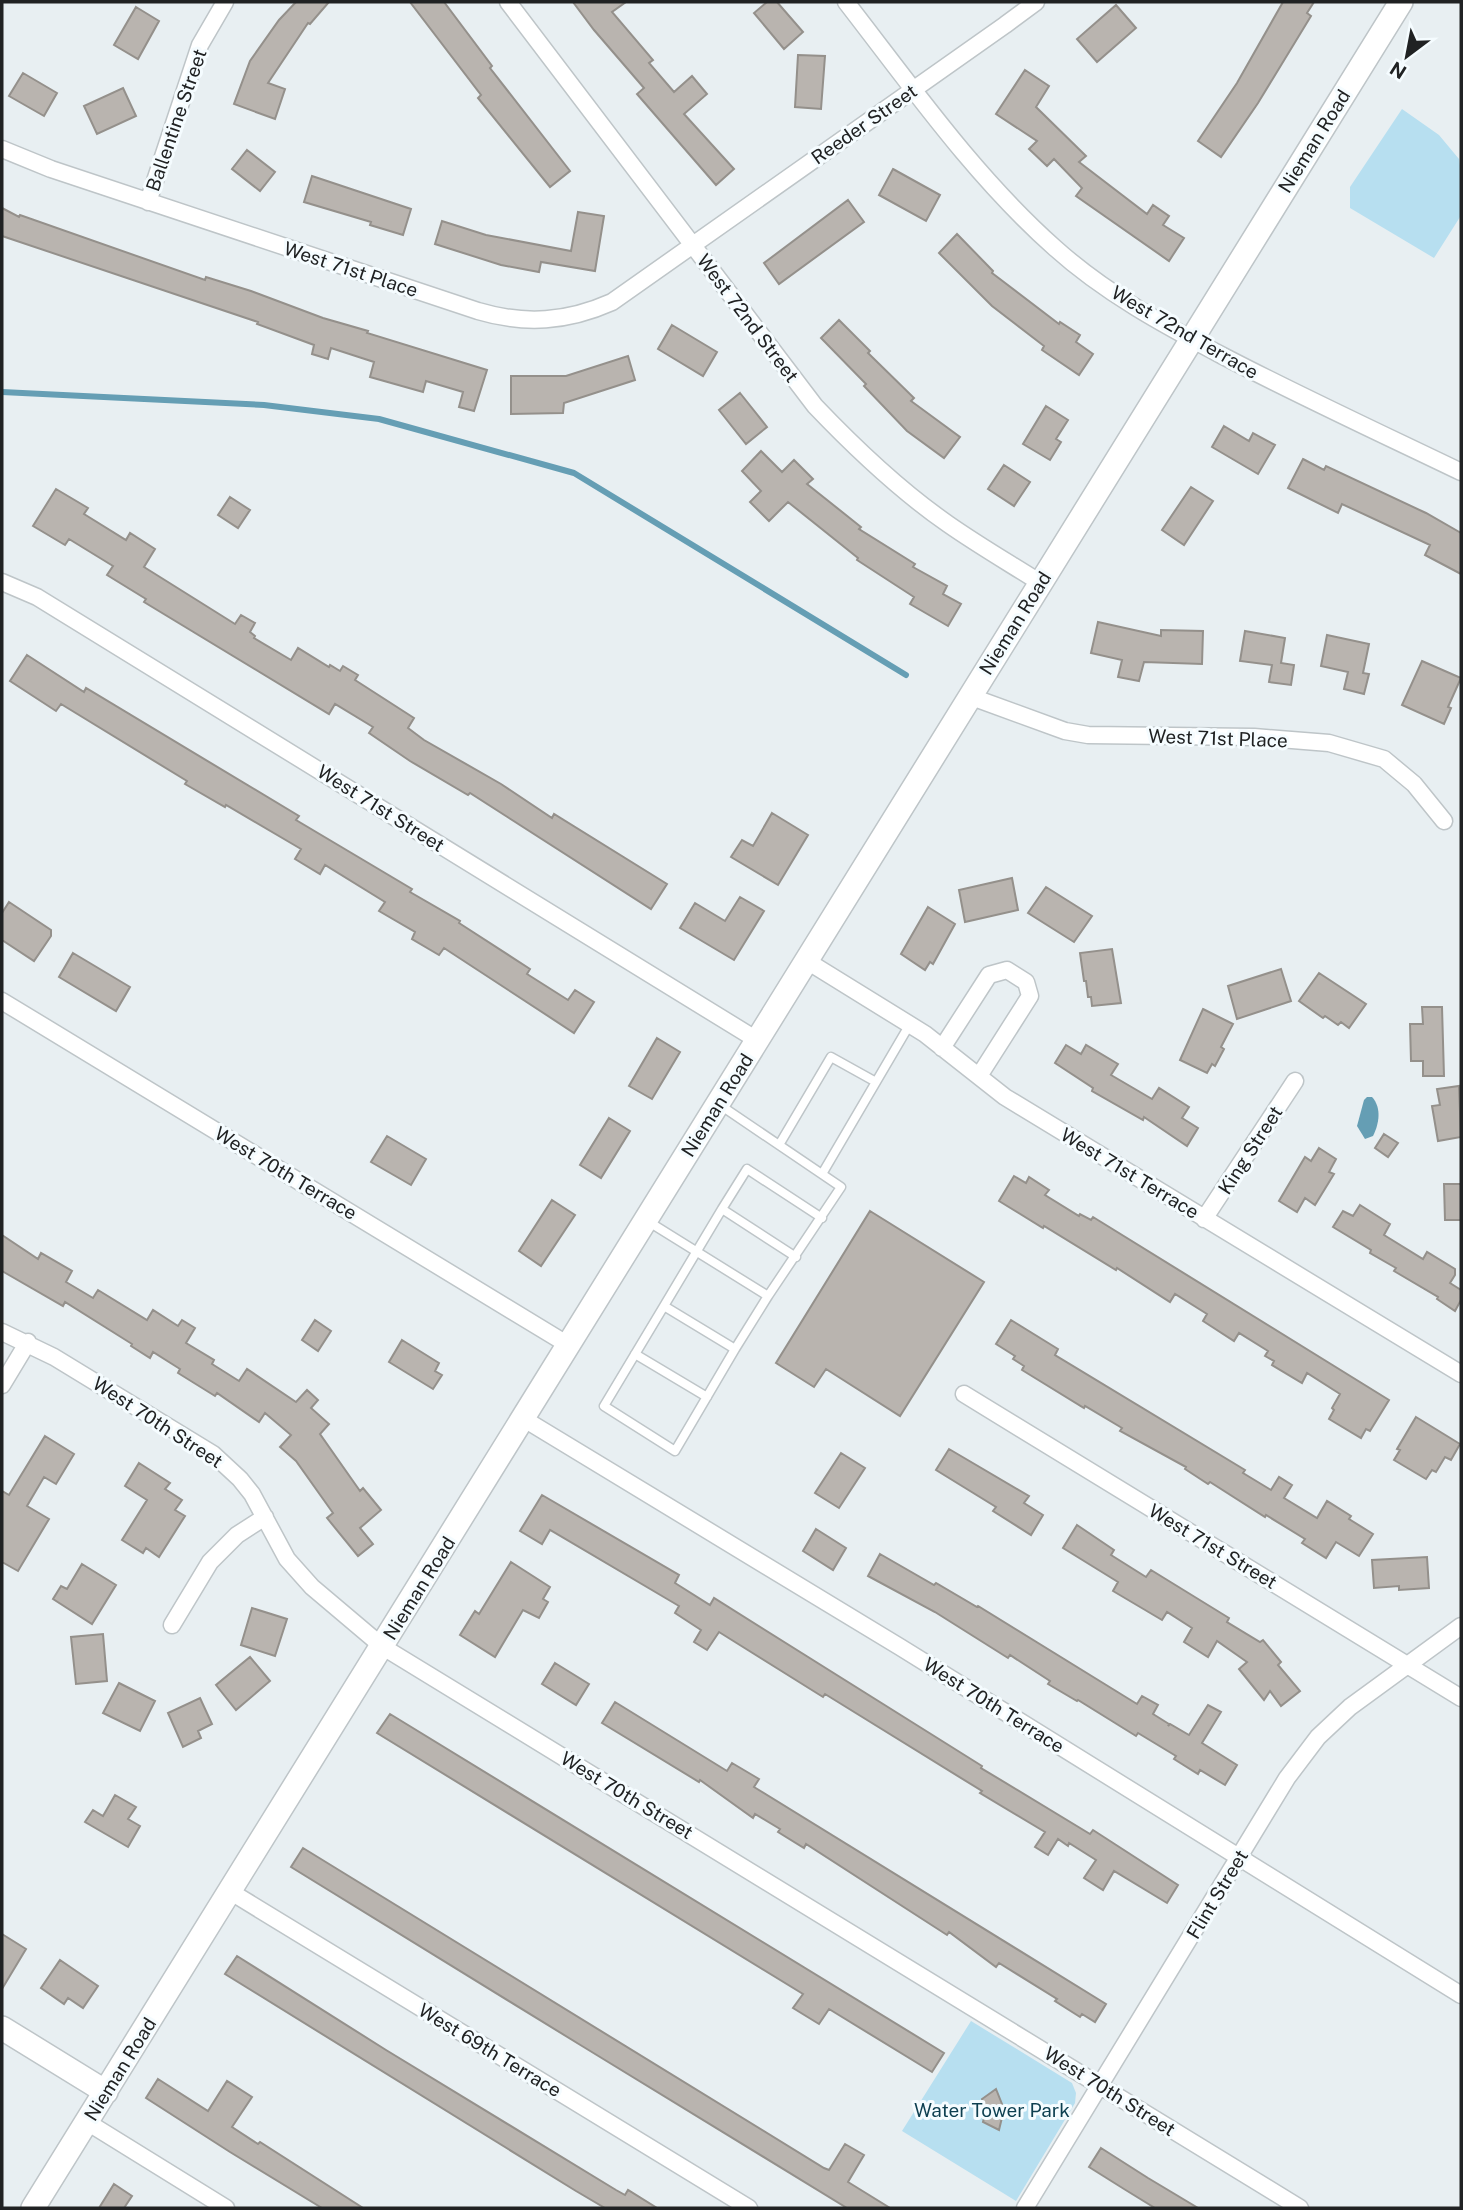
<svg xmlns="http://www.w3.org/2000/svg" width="1463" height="2210" viewBox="0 0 1463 2210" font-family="'Public Sans',sans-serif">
  <rect width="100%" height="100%" fill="#e8eff2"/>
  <!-- green -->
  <path fill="#b7dff0" d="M1402,109l37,26 20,24 2,13 -1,45 -26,41 -84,-50v-21z
    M971,2021l101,62 4,10 -1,10 -59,98 -114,-70z"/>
  <!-- water -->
  <path fill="#659eb4" d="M1367,1097h5c10,11 7,27 1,39l-8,3 -8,-13 7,-26z"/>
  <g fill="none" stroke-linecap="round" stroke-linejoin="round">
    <!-- stream -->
    <path stroke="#659eb4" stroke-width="6" d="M2,392l262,13 115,14 195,54 332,202"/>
  </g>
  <!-- building -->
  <path fill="#b9b4af" stroke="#94908b" stroke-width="2" d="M296,2h33l-19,22 -2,-1 -40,60 17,6 -10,30 -41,-15 16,-43 29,-41z
    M410,2h34l48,64 -2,2 80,103 -20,16 -72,-89 3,-3z
    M573,2h53l-14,10 41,48 -4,3 25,29 18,-16 15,18 -23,20 50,55 -18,16 -79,-91 7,-6 -50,-58z
    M767,2h10l26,30 -19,17 -30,-36z
    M1283,2h31l-7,11 4,3 -53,87 -37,54 -23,-16 39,-58z
    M1116,5l20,23 -39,34 -20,-23z
    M136,7l23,14 -21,38 -24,-14z
    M798,55l27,1 -4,53 -26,-2z
    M1025,70l24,16 -13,21 50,49 -7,6 68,52 6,-9 16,11 -6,9 21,13 -15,23 -93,-65 6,-8 -28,-29 -7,7 -18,-17 8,-8 -41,-27z
    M23,73l34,20 -13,23 -35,-20z
    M123,88l13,28 -39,18 -13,-28z
    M247,150l28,22 -15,19 -28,-22z
    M893,169l47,26 -14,26 -47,-26z
    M312,176l99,33 -8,26 -33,-10 1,-3 -67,-20z
    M848,200l16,22 -85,62 -15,-21z
    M2,208l17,9 1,-2 185,65 1,-3 45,14 72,27 45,13 -1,2 120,37 -13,41 -15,-4 4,-15 -37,-11 -3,11 -53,-15 4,-15 -43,-14 -3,11 -16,-5 2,-9 -57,-21 1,-2 -256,-86z
    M578,212l26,4 -9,55 -54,-9 -2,10 -38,-7 -66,-21 7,-23 44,14 85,16z
    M957,234l36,37 -1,2 67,51 1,-2 20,13 -4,7 17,12 -14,21 -37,-25 2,-4 -52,-40 -53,-53z
    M839,320l31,31 -2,2 46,45 -3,3 49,36 -16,21 -37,-27 -43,-45 2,-2 -45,-46z
    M672,325l45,27 -14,24 -45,-27z
    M628,356l7,24 -71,23 -1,10 -52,1v-38h55z
    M740,393l27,34 -21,17 -27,-34z
    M1046,406l22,14 -12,19 5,3 -11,18 -27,-16z
    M1224,426l25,15 4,-8 22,12 -17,29 -46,-27z
    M761,451l21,21 12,-12 19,19 -6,5 54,43 -2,2 56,35 -2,3 34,19 -4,8 18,10 -13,22 -38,-22 4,-7 -57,-37 1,-2 -70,-56 -19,19 -19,-19 11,-11 -19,-20z
    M1303,459l21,11 2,-4 100,47 35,20v41l-36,-19 5,-10 -88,-41 -4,9 -50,-25z
    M1004,465l26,17 -16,24 -26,-17z
    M1191,487l22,14 -29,44 -22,-15z
    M56,489l32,19 -4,6 42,26 4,-7 25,16 -11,18 91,57 6,-9 14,8 -5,9 5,4 -1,2 37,22 7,-12 31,19 1,-2 10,6 3,-5 15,9 -3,5 59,38 -6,10 16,12 77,44 51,34 2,-4 113,70 -16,25 -181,-116 -2,2 -58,-34 -41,-28 4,-6 -38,-23 -6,10 -185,-112 2,-3 -39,-24 6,-9 -44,-27 -4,6 -32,-19z
    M230,497l20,13 -12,18 -20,-13z
    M1098,622l63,14v-6l42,1 -1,33 -58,-2 -5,19 -21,-4 4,-17 -31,-7z
    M1245,631l40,7 -4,25 13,2 -3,20 -22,-3 3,-17 -32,-4z
    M1327,635l42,9 -6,29 6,1 -5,20 -20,-5 4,-17 -27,-6z
    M27,655l57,37 2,-4 213,128 -3,4 116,69 -2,3 50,29 -1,2 71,46 -3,5 41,26 7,-10 19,12 -20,31 -130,-85 -5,7 -27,-16 3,-7 -36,-21 6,-9 -60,-37 -5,9 -25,-15 6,-10 -75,-44 -1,2 -40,-23 2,-3 -126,-77 -5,7 -46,-30z
    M1422,661l39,17 -13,29 3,1 -7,16 -42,-19z
    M772,813l36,22 -30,50 -47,-28 11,-17 11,6z
    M1012,878l6,32 -53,12 -6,-32z
    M1046,887l46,29 -18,26 -46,-29z
    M740,897l24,14 -30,49 -54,-32 15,-25 30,18z
    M9,902l42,28v6l-17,25 -32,-21v-27z
    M928,907l27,17 -22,40 -3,-2 -5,8 -24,-16z
    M1112,949l9,54 -29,3 -1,-9h-3l-2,-16h-2l-4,-28z
    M73,953l57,34 -14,24 -57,-34z
    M1281,969l10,32 -54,18 -9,-33z
    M1319,973l47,31 -17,24 -8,-6 -3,3 -13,-9 -2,2 -24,-17z
    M1422,1007h20l2,69h-21v-15h-12l-1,-37h13z
    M1203,1009l30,15 -12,23 3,2 -9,17 -3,-2 -5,9 -27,-13z
    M657,1038l23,14 -28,47 -23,-13z
    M1066,1045l15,9 5,-9 32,19 -7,11 41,24 7,-11 30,19 -7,11 16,10 -11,18 -43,-29 -1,3 -51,-29 1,-3 -38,-25z
    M1459,1086l2,51 -23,4 -6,-35 8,-1 -3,-16z
    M609,1118l21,13 -29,47 -21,-13z
    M1384,1134l14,9 -10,14 -13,-9z
    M387,1136l39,23 -15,26 -40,-23z
    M1319,1148l17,11 -7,13 5,2 -19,31 -10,-7 -8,14 -18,-11 26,-44 6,4z
    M1014,1176l12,7 3,-6 20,13 -4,5 34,21 1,-2 11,6 2,-3 296,183 -19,31 -4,-2 -5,9 -32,-19 5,-9 -2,-2 8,-14 -33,-21 -5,10 -30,-18 2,-4 -9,-5 3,-5 -29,-18 -5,8 -31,-20 4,-7 -32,-20 -5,8 -53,-34 -1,2 -72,-44 -1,2 -44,-27z
    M1444,1184h17v36h-16z
    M552,1200l23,15 -34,51 -22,-15z
    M1360,1205l30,19 -6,11 39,24 4,-7 28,17v6l-5,8 11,7v10l-6,11 -18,-12 1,-2 -44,-26 2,-3 -26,-15 1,-3 -38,-23 10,-16 10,5z
    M870,1211l114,71 -84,134 -74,-47 -12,18 -38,-24z
    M2,1235l36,24 3,-6 31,18 -6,11 27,16 5,-8 49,30 6,-10 25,16 4,-6 13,8 -9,15 28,17 -2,4 27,17 8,-12 49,33 11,-12 11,10 -7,8 18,16 -9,10 40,57 3,-3 18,22 -21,18 13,16 -15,12 -31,-38 6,-5 -37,-52 -16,-14 11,-12 -26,-22 -6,9 -42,-29 -2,3 -37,-23 2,-4 -27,-17 -3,6 -19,-12 1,-2 -67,-42 -2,4 -61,-35z
    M315,1320l16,11 -13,20 -16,-11z
    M1011,1320l47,29 -3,6 190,115 -2,3 28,17 8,-13 13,8 -8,13 33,20 10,-17 24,15 -2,3 24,15 -14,22 -23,-14 -10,16 -24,-15 3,-4 -39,-24 -1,2 -55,-35 -2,2 -23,-15 1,-2 -66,-36 2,-3 -37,-22 -1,2 -62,-38 2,-4 -11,-7 2,-3 -19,-12z
    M402,1340l37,23 -4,8 7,4 -9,14 -44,-27z
    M1416,1417l44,27 -9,16 -6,-3 -9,15 -4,-2 -6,9 -32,-19 6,-10 -3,-1z
    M45,1436l29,18 -18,30 -12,-7 -17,29 22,13 -31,52 -16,-9v-71l7,4z
    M949,1449l80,47 -5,7 19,12 -12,20 -38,-24 3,-4 -60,-37z
    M841,1453l24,15 -26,40 -24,-15z
    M139,1463l31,20 -5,6 17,11 -7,10 10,6 -26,41 -13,-9 -3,5 -21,-13 25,-40 -22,-14z
    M542,1495l137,80 -4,8 35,22 4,-7 268,168 -1,2 109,66 3,-4 85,55 -11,18 -53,-32 -11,19 -19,-12 12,-18 -27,-17 -1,3 -10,-7 -10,16 -13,-8 10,-15 -65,-39 2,-2 -157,-97 -2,3 -104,-65 -12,18 -13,-8 7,-12 -26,-17 4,-7 -129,-76 -8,14 -22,-13z
    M1077,1525l37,25 -3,5 35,22 5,-7 78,48 -2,4 33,20 3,-2 18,22 -3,3 22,26 -19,15 -11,-15 -6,9 -25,-31 8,-7 -30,-21 -9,16 -24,-15 8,-14 -25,-16 -5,8 -49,-29 5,-9 -55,-34z
    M816,1529l30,19 -13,22 -30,-19z
    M880,1554l54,31 2,-2 41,24 1,-1 159,98 5,-8 16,9 -5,9 16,10 -1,2 2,-2 19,11 19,-30 13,7 -19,31 35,22 -12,20 -25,-15 -2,4 -24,-15 2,-3 -38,-23 -2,3 -58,-36 -1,1 -29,-17 2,-3 -40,-26 -2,3 -73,-46 -67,-36z
    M1427,1557l2,31 -30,2v-4l-25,2 -2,-28z
    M511,1562l39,25 -7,12 5,3 -9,16 -16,-8 -28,47 -35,-22 15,-24 4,3z
    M82,1564l34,21 -24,39 -39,-25 8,-13 6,3z
    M252,1608l35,11 -12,37 -34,-11z
    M103,1634l4,47 -31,3 -5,-47z
    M250,1657l20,24 -34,29 -20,-25z
    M555,1663l34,21 -13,21 -34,-21z
    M119,1683l36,18 -15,30 -37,-18z
    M200,1698l12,26 -14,7 3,7 -18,9 -15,-34z
    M615,1702l112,69 5,-8 27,16 -5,8 352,217 -11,18 -13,-8 -2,3 -25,-16 2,-2 -58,-36 -3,4 -47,-35 -2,3 -141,-91 -2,4 -26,-16 2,-3 -25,-15 -2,4 -53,-38 -1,2 -97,-59z
    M390,1714l554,339 -12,19 -103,-63 -10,15 -26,-16 10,-14 -426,-261z
    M115,1795l21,12 -8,12 12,7 -12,21 -43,-25 8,-12 10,6z
    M303,1848l521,320 5,2 16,-26 19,11 -16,27 42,26h-43l-265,-162 -291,-179z
    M2,1934l24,15 -24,40z
    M237,1956l149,94 230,140 9,5 3,-5 29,18h-52l-29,-17 -351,-217z
    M60,1960l38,26 -15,22 -15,-10 -4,6 -23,-16z
    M158,2079l50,32 19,-30 25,16 -20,30 26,17 2,-2 103,66h-41l-92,-56 -84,-54z
    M996,2089l8,20 -5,21 -16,-8 3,-12 -4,-11z
    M1101,2148l47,30 50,30h-43l-31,-19 -35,-22z
    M114,2184l18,12 -8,12h-25z"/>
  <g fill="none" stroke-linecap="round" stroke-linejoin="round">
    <defs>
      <path id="lane" d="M779,1145l52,-88 45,25
        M822,1174l88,-150
        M722,1209l-58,97 71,43 33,-53
        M649,1222l119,74 73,-109 -121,-82
        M796,1257l-74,-48 25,-40 75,49
        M664,1306l-60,100 71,45 60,-102
        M635,1354l72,43"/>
      <path id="street" d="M508,2l307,404c41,43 84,84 133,118 30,21 61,39 91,58
        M846,2c66,85 128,174 209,246 50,45 109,77 168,108 79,41 159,78 238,116
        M2,149l49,20 427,142c47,14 89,11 134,-9l393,-277 31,-23
        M148,202l52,-157 25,-43
        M2,582l35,15 720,443
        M969,696l96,35 23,4 166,2 75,6 55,16 30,25 30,37
        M807,961l118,73 80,63 456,277
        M2,1001l568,345
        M942,1048l47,-73 18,-5 19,12 4,14 -51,80
        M1204,1219l91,-138
        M2,1332l52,25 159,97 27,25 12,15 35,65 25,28 71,60 917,561
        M2,1385l26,-43
        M964,1394l497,304
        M524,1419l376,228 561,348
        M172,1625l38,-63 27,-27 28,-18
        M231,1892l518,316
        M87,2122l139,86
        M1025,2208l262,-430 31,-41 32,-30 111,-81"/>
      <path id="secondary" d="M2,2028l104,64
        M33,2208c460,-733 910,-1472 1368,-2206"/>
    </defs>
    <!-- lane casing -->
    <use href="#lane" stroke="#bec5c8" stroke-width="11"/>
    <!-- street casing -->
    <use href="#street" stroke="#bec5c8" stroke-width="19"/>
    <!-- secondary casing -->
    <use href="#secondary" stroke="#bec5c8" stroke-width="26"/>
    <!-- lane -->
    <use href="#lane" stroke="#fff" stroke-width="8"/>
    <!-- street -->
    <use href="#street" stroke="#fff" stroke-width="16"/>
    <!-- secondary -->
    <use href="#secondary" stroke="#fff" stroke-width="23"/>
  </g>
  <g text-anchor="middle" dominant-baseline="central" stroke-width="6" stroke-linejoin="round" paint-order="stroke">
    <!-- street labels -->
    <g font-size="19" fill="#202223" stroke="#f5fcff">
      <text transform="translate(176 120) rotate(-71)">Ballentine Street</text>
      <text transform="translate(864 124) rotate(-35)">Reeder Street</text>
      <text transform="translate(1314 141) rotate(-58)">Nieman Road</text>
      <text transform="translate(351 269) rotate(18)">West 71st Place</text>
      <text transform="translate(748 318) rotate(53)">West 72nd Street</text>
      <text transform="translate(1185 332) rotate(30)">West 72nd Terrace</text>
      <text transform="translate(1015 623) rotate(-58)">Nieman Road</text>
      <text transform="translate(1218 738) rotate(2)">West 71st Place</text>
      <text transform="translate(381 808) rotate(32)">West 71st Street</text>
      <text transform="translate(717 1105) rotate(-58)">Nieman Road</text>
      <text transform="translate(1250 1150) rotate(-57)">King Street</text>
      <text transform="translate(286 1173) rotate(31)">West 70th Terrace</text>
      <text transform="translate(1130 1173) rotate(31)">West 71st Terrace</text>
      <text transform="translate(158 1422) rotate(33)">West 70th Street</text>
      <text transform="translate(1213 1546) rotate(31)">West 71st Street</text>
      <text transform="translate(419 1588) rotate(-58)">Nieman Road</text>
      <text transform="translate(994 1705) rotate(32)">West 70th Terrace</text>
      <text transform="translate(627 1795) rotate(31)">West 70th Street</text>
      <text transform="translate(1217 1894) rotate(-59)">Flint Street</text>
      <text transform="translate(490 2050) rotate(31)">West 69th Terrace</text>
      <text transform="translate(120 2069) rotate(-58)">Nieman Road</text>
      <text transform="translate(1110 2091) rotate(32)">West 70th Street</text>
    </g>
    <!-- park labels -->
    <g font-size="19" fill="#0d3f50" stroke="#f5fcff">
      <text x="992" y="2110">Water Tower Park</text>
    </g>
  </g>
  <!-- border -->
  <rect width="1463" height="2210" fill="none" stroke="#202223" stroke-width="7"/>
  <!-- north arrow -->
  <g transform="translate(1407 56) rotate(212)" stroke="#f5fcff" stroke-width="5" paint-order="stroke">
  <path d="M0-5L12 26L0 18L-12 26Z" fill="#202223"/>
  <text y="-10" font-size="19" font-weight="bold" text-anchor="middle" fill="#202223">N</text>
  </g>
</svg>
